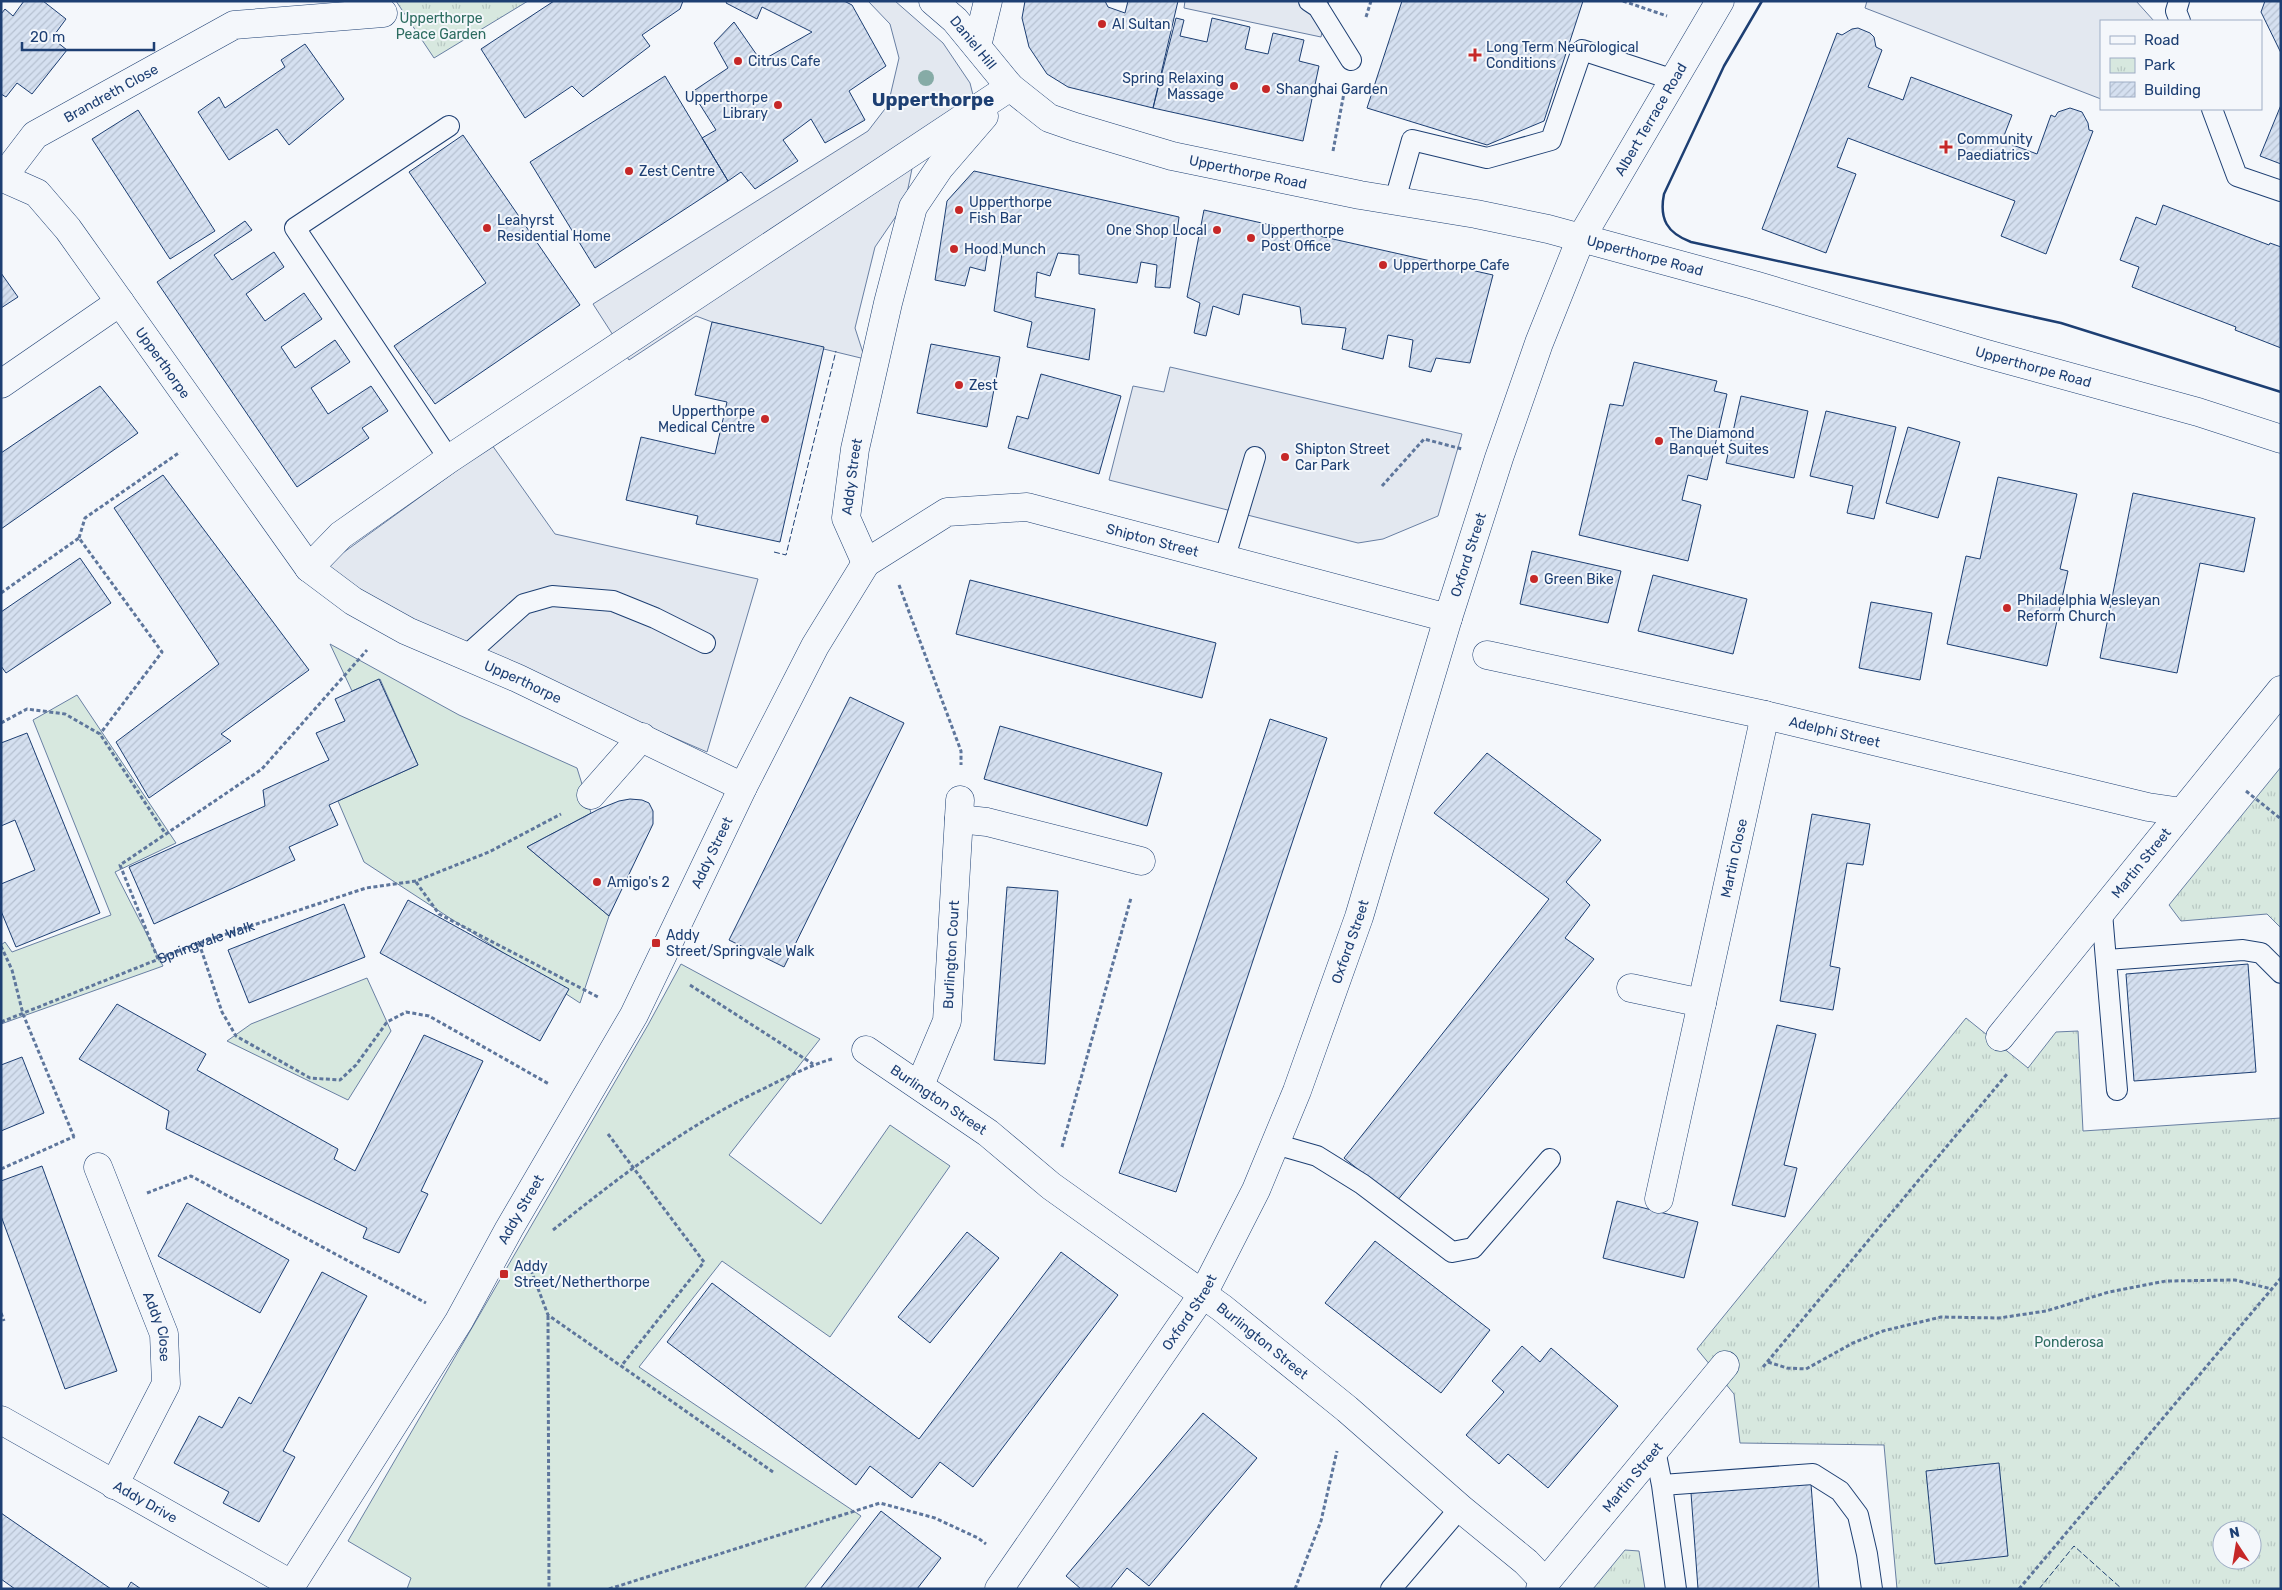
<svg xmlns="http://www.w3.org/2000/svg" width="2282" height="1590" viewBox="0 0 2282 1590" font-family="Rubik,sans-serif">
  <defs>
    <pattern id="park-tufts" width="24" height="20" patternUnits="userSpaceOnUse" patternTransform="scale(1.25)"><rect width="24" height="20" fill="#d7e8df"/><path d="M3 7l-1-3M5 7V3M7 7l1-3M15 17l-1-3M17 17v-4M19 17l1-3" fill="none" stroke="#b8c8c3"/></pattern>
    <pattern id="building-hatch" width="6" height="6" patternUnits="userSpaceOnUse" patternTransform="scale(1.25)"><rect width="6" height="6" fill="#d5e0f0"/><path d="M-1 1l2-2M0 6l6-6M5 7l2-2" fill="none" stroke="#b6c1d1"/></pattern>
  </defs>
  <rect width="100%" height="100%" fill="#f4f7fb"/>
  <!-- grass -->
  <path fill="#d7e8df" stroke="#687fa3" d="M330,644l129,71 118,53 14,45 -64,34 82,69 -29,87 -216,-141 -26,-61 80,-36 -38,-86 -28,12z
    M77,695l99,148 -61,29 48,94 -162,58v-79l4,-3 7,10 99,-37 -78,-195z
    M681,964l139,75 -91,116 92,69 69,-99 60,41 -120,171 -108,-76 -83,106 222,149 -57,73h-397l4,-11 -63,-37 300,-516z
    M367,978l24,53 -43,69 -121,-59 24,-17z"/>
  <!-- park -->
  <path fill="url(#park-tufts)" stroke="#687fa3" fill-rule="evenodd" d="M396,1h132l-94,57z
    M2281,767v161l-14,-14 -86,7 -12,-16z
    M1966,1018l62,50 28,-36 22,-1 5,100 198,-13v471h-384l-13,-144 -144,-2 -6,-49 -37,-45zM2222,1530h30v30h-30z
    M1625,1550l14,1 6,38h-52z"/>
  <!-- parking -->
  <path fill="#e3e8f0" stroke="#687fa3" d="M868,1h27l48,42 27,40 3,12 -47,41 -11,18 -10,49 -30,44 -20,81 10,31 -153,-37 -16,-6 -67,44 -36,-56 275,-173 20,-26 11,-47 -9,-34z
    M1185,1h144l-8,36 -137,-29z
    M1867,1h269l18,20h-53v78l-236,-91z
    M1170,367l292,67 -24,82 -55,23 -25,4 -249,-63 24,-94 31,6z
    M492,445l63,89 203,45 -51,173 -266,-115 -119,-69z"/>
  <!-- building -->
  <path fill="url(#building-hatch)" stroke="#1d3f73" d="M24,1h19l23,18 -14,19 15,12 -35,44 -15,-11 -11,14 -5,-3v-80l4,-5 8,7z
    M554,1h129l-3,8 -38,26 8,11 -67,51 -11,-11 -47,32 -44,-69z
    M727,1h117l8,4 34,61 -37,25 16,29 -40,23 -14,-24 -28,21 15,21 -43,28 -14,-17 -13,9 -26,-43 14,-8 -24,-38 36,-24 -14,-25 20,-21 27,39 51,-29 -50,-25 -5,12 -31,-16z
    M1025,1h80l3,6 17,6 3,-12h50l-25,107 -85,-21 -21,-13 -18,-27 -7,-29z
    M1402,1h181l-39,120 -57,24 -120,-37z
    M2265,1h16v52l-20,-41z
    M1176,18l8,2 -4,16 27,6 5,-24 38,9 -5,22 23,5 5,-21 31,7 -5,21 20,5 -16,75 -150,-33z
    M1858,28l12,5 4,4 2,10 6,3 -14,37 35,13 8,-23 101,38 -10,26 35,13 14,-39 4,2 3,-5 12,-4 12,4 6,11 1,7 4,1 -47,123 -45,-18 14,-35 -167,-63 -11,29 19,7 -30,79 -64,-24 75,-196 5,2 10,-6z
    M305,44l39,55 -55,46 -12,-16 -48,31 -31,-48 21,-15 6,11 60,-41 -4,-7z
    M665,76l63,105 -133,87 -65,-106z
    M2281,105v59l-21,-8z
    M138,110l77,121 -45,28 -78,-120z
    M463,135l117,170 -145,99 -41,-58 92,-63 -77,-111z
    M974,171l205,46 -9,71 -15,-1 2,-22 -16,-3 -4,21 -58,-9v-19l-21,-2 -8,23 -13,-4 -2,25 60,12 -6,51 -62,-13 5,-25 -38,-11 8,-58 -14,-2 -3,20 -15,-4 -5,19 -30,-6 12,-79z
    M2163,205l106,40 1,-2 11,4v101l-46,-18 1,-3 -104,-40 7,-20 -19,-7 16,-43 20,8z
    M1204,210l289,65 -23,88 -34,-5 -5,14 -22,-5 4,-27 -25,-5 -5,24 -41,-10 4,-21 -44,-4 -2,-17 -57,-13 -4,21 -26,-9 -7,30 -12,-3 6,-30 -13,-6z
    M245,221l7,9 -38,25 18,25 42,-28 10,15 -38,27 19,27 39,-28 18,26 -41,28 14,21 40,-28 15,22 -39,26 17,26 43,-28 17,25 -26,17 7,10 -72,49 -140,-205z
    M1,273l17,24 -17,11z
    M712,322l112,25 -44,195 -84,-18 2,-8 -72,-16 15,-63 74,17 12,-52 -32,-7z
    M931,344l69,13 -13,70 -70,-14z
    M1634,362l83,19 -3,10 13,3 -20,86 -19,-5 -6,25 19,5 -13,56 -109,-26 31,-131 13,2z
    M1041,374l80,22 -22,78 -91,-26 9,-32 11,3z
    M100,386l38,47 -137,96v-76z
    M1741,396l67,15 -14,67 -68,-15z
    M1826,411l70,16 -22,92 -27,-6 6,-27 -43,-10z
    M1908,427l52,15 -22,76 -52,-15z
    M163,475l146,195 -88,64 10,7 -82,57 -33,-56 103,-78 -105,-156z
    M1998,477l79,17 -17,75 8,2 -21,95 -100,-22 19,-88 14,3z
    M2133,493l122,25 -11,54 -44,-9 -23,110 -77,-15z
    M1532,551l89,20 -13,52 -88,-19z
    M80,558l31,45 -105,70 -5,-7v-54z
    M1653,575l94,24 -14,55 -95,-23z
    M970,580l246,63 -14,55 -246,-64z
    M1871,602l61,11 -12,67 -61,-12z
    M379,679l39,86 -89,40 9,20 -49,22 6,13 -141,64 -25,-57 136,-61 -2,-16 66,-30 -13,-27 29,-12 -10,-22z
    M850,697l54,26 -120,244 -55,-27z
    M1270,719l57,19 -151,454 -57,-19z
    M1000,726l162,47 -15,53 -163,-47z
    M27,733l73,180 -84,34 -15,-36v-27l34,-14 -20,-50 -14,6v-83z
    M1487,753l114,87 -35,42 24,23 -25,33 29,21 -197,242 -53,-43 205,-259 -115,-86z
    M630,799l12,1 7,3 4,8v13l-44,92 -82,-69 72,-38 20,-8z
    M1812,814l58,10 -7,41 -16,-2 -17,103 10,2 -7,42 -53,-9z
    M1007,887l51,4 -13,173 -51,-4z
    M408,900l161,89 -29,52 -160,-88z
    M344,904l21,53 -116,46 -21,-53z
    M2248,964l8,108 -122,9 -8,-107z
    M117,1004l89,50 -9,16 141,79 -4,10 21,12 69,-136 59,26 -62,130 7,3 -29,59 -36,-15 4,-10 -201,-99 3,-18 -90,-52z
    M1777,1025l39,9 -32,131 13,3 -12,49 -53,-12z
    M22,1057l22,56 -43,18v-66z
    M42,1166l75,205 -52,18 -64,-173v-35z
    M1617,1201l81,21 -14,56 -81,-20z
    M187,1203l102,57 -29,53 -102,-57z
    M967,1232l32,26 -69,85 -32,-26z
    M1375,1241l115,89 -49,63 -116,-90z
    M1061,1252l57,43 -145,192 -33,-25 -28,36 -42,-32 -14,19 -189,-143 45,-59 207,156z
    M322,1272l45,24 -84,155 12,6 -36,65 -36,-19 6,-11 -55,-29 25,-47 23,12 17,-31 12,7z
    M1522,1346l18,16 11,-14 67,58 -70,82 -40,-34 -9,10 -33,-29 38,-43 -12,-11z
    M1203,1413l54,45 -108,128 -22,-18 -17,21h-29l-15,-13z
    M1999,1463l9,93 -73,8 -9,-93z
    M1811,1484l8,105h-121l-7,-96z
    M881,1511l60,47 -24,31h-97z
    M1,1513l110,76h-96l-14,-10z
    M131,1582l10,7h-14z"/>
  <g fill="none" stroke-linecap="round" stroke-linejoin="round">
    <defs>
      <path id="lane" d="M1309,1l9,6 33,53
        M2179,1l-3,10 4,10
        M2212,109l25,67 44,15
        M449,126l-154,102 154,231
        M1395,200l17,-60 75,18 64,-18 31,-90 92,30
        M1224,560l31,-103
        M466,656l58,-52 28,-8 61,5 42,17 50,25
        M2102,913l15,177
        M2107,960l136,-10 18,3 20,20
        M1275,1144l42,12 45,28 90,68 21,-4 77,-89
        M1655,1450l7,35 14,104
        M1662,1485l151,-11 27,17 18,24 9,39 5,35
        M1391,1589l69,-81"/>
      <g id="street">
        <path d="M977,46l11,-45"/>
        <path id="s2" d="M1,173l2,4 32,-42 199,-110 149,-12"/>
        <path id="s3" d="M1,177l36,16 31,36 241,339 44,33 54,30 110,47 226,109"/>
        <path d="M1,384l119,-82"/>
        <path id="s4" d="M866,563l-20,-45 9,-69 33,-146 25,-96 27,-40 44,-51"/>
        <path d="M309,568l32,-33 108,-76 561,-372"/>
        <path id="s5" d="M1487,655l278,60 383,92 34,5"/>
        <path d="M591,795l51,-58"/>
        <path d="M959,819l28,3 154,39"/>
        <path d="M1631,988l71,15"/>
        <path id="s6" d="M2000,1037l281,-347"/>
        <path id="s7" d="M866,1050l122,83 63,53 171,122 125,101 113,99 66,54 19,20"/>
        <path id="s8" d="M920,1085l27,-64 13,-221"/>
        <path id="s9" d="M98,1167l66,167 2,50 -52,101"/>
        <path id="s10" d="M1659,1199l106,-484"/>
        <path id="s11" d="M1,1420l290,164"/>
        <path id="s12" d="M999,1589l204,-295 53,-104 41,-99 62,-174 89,-299"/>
        <path id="s13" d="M1540,1589l185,-224"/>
      </g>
      <g id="secondary">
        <path id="s14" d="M933,1l22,19 55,67 39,31 26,9 97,29 188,39 116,19 72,15 206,56 229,68 215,59 83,27"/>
        <path id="s15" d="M289,1589l170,-268 50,-92 125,-214 109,-228 72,-141 51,-83 81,-51 80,-5 421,111 51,-160 40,-115 42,-105 139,-237"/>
      </g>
    </defs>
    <!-- lane casing -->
    <use href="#lane" stroke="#1d3f73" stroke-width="22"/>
    <!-- street casing -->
    <use href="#street" stroke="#1d3f73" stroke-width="29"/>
    <!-- secondary casing -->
    <use href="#secondary" stroke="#1d3f73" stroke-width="29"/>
    <!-- path -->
    <g stroke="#5e769c" stroke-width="3" stroke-dasharray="4 2.5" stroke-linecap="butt">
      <path d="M1623,1l44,15"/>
      <path d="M1366,17l5,-16"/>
      <path d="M1333,151l11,-58"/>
      <path d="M1382,486l42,-47 38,10"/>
      <path d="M79,538l6,-20 95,-66"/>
      <path d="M899,585l62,166v14"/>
      <path d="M1,593l78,-55 83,114 -62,82"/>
      <path d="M1,723l26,-14 38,5 35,20 65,99"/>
      <path d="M2246,791l35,28"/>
      <path d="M416,882l23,32 161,84"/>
      <path d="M199,943l23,69 14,24 74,42 30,2 16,-15 31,-43 19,-10 23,4 120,68"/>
      <path d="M1,946l11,24 11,44 51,123 2,-1"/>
      <path d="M158,959l-38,-94 142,-96 105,-119"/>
      <path d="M690,985l123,79"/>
      <path id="s1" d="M1,1022l198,-79 167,-55 50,-7 73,-29 72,-38"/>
      <path d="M608,1134l96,128 -82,103"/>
      <path d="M1062,1147l69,-249"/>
      <path d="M1,1169l72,-32"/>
      <path d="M147,1193l44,-17 235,127"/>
      <path d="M553,1230c69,-55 132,-104 212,-142 22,-11 43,-22 67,-29"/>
      <path d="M531,1270l17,45 225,157"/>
      <path d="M1,1313l3,8"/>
      <path d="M548,1316l1,273"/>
      <path d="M1768,1362l19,6 19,1 47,-26 30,-12 58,-14 58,1 47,-7 63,-19 57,-11 69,-1 37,9"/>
      <path d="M1763,1367l244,-293"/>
      <path d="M609,1589l271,-86 55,15 43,20 8,6"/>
      <path d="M1295,1589l26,-68 16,-70"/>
      <path d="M2019,1589l262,-311"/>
    </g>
    <!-- lane -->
    <use href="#lane" stroke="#f4f7fb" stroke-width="20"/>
    <!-- street -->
    <use href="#street" stroke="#f4f7fb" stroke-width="28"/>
    <!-- secondary -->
    <use href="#secondary" stroke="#f4f7fb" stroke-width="28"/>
    <!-- fence -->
    <path stroke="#1d3f73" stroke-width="1" stroke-dasharray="6 2.5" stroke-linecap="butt" d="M774,552l12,3 50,-204
      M2039,1589l35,-43 48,43"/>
    <!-- wall -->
    <path stroke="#1d3f73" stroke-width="2.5" d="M1762,1l-38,65 -60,128c-5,25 3,39 27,48l370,81 220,69"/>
  </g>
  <!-- trees -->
  <circle fill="#86aba6" cx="926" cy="78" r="8"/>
  <!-- markers -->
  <g fill="#c62828" stroke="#f4f7fb" stroke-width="2">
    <circle cx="1102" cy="24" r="5"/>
    <path d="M1472.5 47.5h5v5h5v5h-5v5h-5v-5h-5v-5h5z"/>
    <circle cx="738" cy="61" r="5"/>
    <circle cx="1234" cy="86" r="5"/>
    <circle cx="1266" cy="89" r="5"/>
    <circle cx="778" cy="105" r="5"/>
    <path d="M1943.5 139.5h5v5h5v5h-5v5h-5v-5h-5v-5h5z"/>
    <circle cx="629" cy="171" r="5"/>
    <circle cx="959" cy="210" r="5"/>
    <circle cx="487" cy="228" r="5"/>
    <circle cx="1217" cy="230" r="5"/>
    <circle cx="1251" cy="238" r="5"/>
    <circle cx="954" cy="249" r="5"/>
    <circle cx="1383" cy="265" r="5"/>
    <circle cx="959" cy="385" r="5"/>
    <circle cx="765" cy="419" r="5"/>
    <circle cx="1659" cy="441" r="5"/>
    <circle cx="1285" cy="457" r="5"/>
    <circle cx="1534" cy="579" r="5"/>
    <circle cx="2007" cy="608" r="5"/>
    <circle cx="597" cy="882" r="5"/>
    <rect x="651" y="938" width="10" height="10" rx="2.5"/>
    <rect x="499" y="1269" width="10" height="10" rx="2.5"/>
  </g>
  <g text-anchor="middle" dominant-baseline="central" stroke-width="4" stroke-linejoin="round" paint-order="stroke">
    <!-- park labels -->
    <g font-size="14" fill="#2c6c60" stroke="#f4f7fb">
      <text x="441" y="18">Upperthorpe<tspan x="441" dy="16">Peace Garden</tspan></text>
      <text x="2069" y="1342">Ponderosa</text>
    </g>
    <!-- poi labels -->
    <g font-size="14" fill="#1d3f73" stroke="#f4f7fb" text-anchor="start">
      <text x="1112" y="24">Al Sultan</text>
      <text x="1486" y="47">Long Term Neurological<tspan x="1486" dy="16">Conditions</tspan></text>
      <text x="748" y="61">Citrus Cafe</text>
      <text x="1224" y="78" text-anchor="end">Spring Relaxing<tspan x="1224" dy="16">Massage</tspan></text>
      <text x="1276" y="89">Shanghai Garden</text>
      <text x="768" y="97" text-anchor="end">Upperthorpe<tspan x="768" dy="16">Library</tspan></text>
      <text x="1957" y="139">Community<tspan x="1957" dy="16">Paediatrics</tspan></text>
      <text x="639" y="171">Zest Centre</text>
      <text x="969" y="202">Upperthorpe<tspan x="969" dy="16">Fish Bar</tspan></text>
      <text x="497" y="220">Leahyrst<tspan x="497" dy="16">Residential Home</tspan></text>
      <text x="1207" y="230" text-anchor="end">One Shop Local</text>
      <text x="1261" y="230">Upperthorpe<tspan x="1261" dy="16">Post Office</tspan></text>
      <text x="964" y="249">Hood Munch</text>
      <text x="1393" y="265">Upperthorpe Cafe</text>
      <text x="969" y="385">Zest</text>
      <text x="755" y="411" text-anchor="end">Upperthorpe<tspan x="755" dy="16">Medical Centre</tspan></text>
      <text x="1669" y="433">The Diamond<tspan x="1669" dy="16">Banquet Suites</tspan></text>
      <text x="1295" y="449">Shipton Street<tspan x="1295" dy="16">Car Park</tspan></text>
      <text x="1544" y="579">Green Bike</text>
      <text x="2017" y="600">Philadelphia Wesleyan<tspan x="2017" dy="16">Reform Church</tspan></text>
      <text x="607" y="882">Amigo's 2</text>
      <text x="666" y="935">Addy<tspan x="666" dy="16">Street/Springvale Walk</tspan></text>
      <text x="514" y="1266">Addy<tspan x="514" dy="16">Street/Netherthorpe</tspan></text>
    </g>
    <!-- street labels -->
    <g font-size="14" fill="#1d3f73" stroke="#f4f7fb">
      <text stroke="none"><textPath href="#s14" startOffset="58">Daniel Hill</textPath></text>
      <text stroke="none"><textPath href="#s2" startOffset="144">Brandreth Close</textPath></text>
      <text stroke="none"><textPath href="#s15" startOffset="2330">Albert Terrace Road</textPath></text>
      <text stroke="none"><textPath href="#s14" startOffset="372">Upperthorpe Road</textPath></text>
      <text stroke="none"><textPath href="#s14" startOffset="778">Upperthorpe Road</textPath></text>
      <text stroke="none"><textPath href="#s3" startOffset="251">Upperthorpe</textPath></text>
      <text stroke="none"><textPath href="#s14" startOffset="1182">Upperthorpe Road</textPath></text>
      <text stroke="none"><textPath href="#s4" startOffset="91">Addy Street</textPath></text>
      <text stroke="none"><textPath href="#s15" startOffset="1484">Shipton Street</textPath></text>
      <text stroke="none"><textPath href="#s15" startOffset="1856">Oxford Street</textPath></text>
      <text stroke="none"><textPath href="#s3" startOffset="746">Upperthorpe</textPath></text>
      <text stroke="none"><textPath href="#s5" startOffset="356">Adelphi Street</textPath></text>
      <text stroke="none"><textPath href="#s15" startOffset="850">Addy Street</textPath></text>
      <text stroke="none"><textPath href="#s10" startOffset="349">Martin Close</textPath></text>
      <text stroke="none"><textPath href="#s6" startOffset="224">Martin Street</textPath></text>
      <text stroke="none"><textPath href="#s12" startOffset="741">Oxford Street</textPath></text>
      <text stroke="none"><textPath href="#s1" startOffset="220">Springvale Walk</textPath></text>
      <text stroke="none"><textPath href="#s8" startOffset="136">Burlington Court</textPath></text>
      <text stroke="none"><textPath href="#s7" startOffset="88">Burlington Street</textPath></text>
      <text stroke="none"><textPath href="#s15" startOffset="445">Addy Street</textPath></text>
      <text stroke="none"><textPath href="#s12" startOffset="336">Oxford Street</textPath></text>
      <text stroke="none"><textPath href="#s9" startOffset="171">Addy Close</textPath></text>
      <text stroke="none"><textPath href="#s7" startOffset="492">Burlington Street</textPath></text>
      <text stroke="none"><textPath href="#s13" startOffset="145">Martin Street</textPath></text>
      <text stroke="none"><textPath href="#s11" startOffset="166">Addy Drive</textPath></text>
    </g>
    <!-- district labels -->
    <g font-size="19" font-weight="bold" fill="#1d3f73" stroke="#f4f7fb">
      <text x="933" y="99">Upperthorpe</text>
    </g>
  </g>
  <!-- border -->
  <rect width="2282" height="1590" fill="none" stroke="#1d3f73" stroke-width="5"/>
  <!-- legend -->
  <rect x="2100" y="20" width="162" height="90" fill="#f4f7fb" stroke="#9eadc5"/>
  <rect x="2110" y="36" width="25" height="8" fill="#f4f7fb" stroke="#9eadc5"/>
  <text x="2144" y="45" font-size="15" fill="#1d3f73">Road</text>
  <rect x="2110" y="58" width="25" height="15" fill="url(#park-tufts)" stroke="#9eadc5"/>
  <text x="2144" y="70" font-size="15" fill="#1d3f73">Park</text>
  <rect x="2110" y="82" width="25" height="15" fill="url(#building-hatch)" stroke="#9eadc5"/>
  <text x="2144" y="95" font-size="15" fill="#1d3f73">Building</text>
  <!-- north arrow -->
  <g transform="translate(2237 1545) rotate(348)"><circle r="24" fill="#f4f7fb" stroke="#9eadc5"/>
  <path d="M0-4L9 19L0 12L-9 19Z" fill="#c62828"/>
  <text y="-8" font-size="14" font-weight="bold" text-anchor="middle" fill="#1d3f73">N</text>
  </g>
  <!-- scale -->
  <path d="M22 42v8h132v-8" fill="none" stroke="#1d3f73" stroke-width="2.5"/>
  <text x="30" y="42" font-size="15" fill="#1d3f73" stroke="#f4f7fb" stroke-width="4" paint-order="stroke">20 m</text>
</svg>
